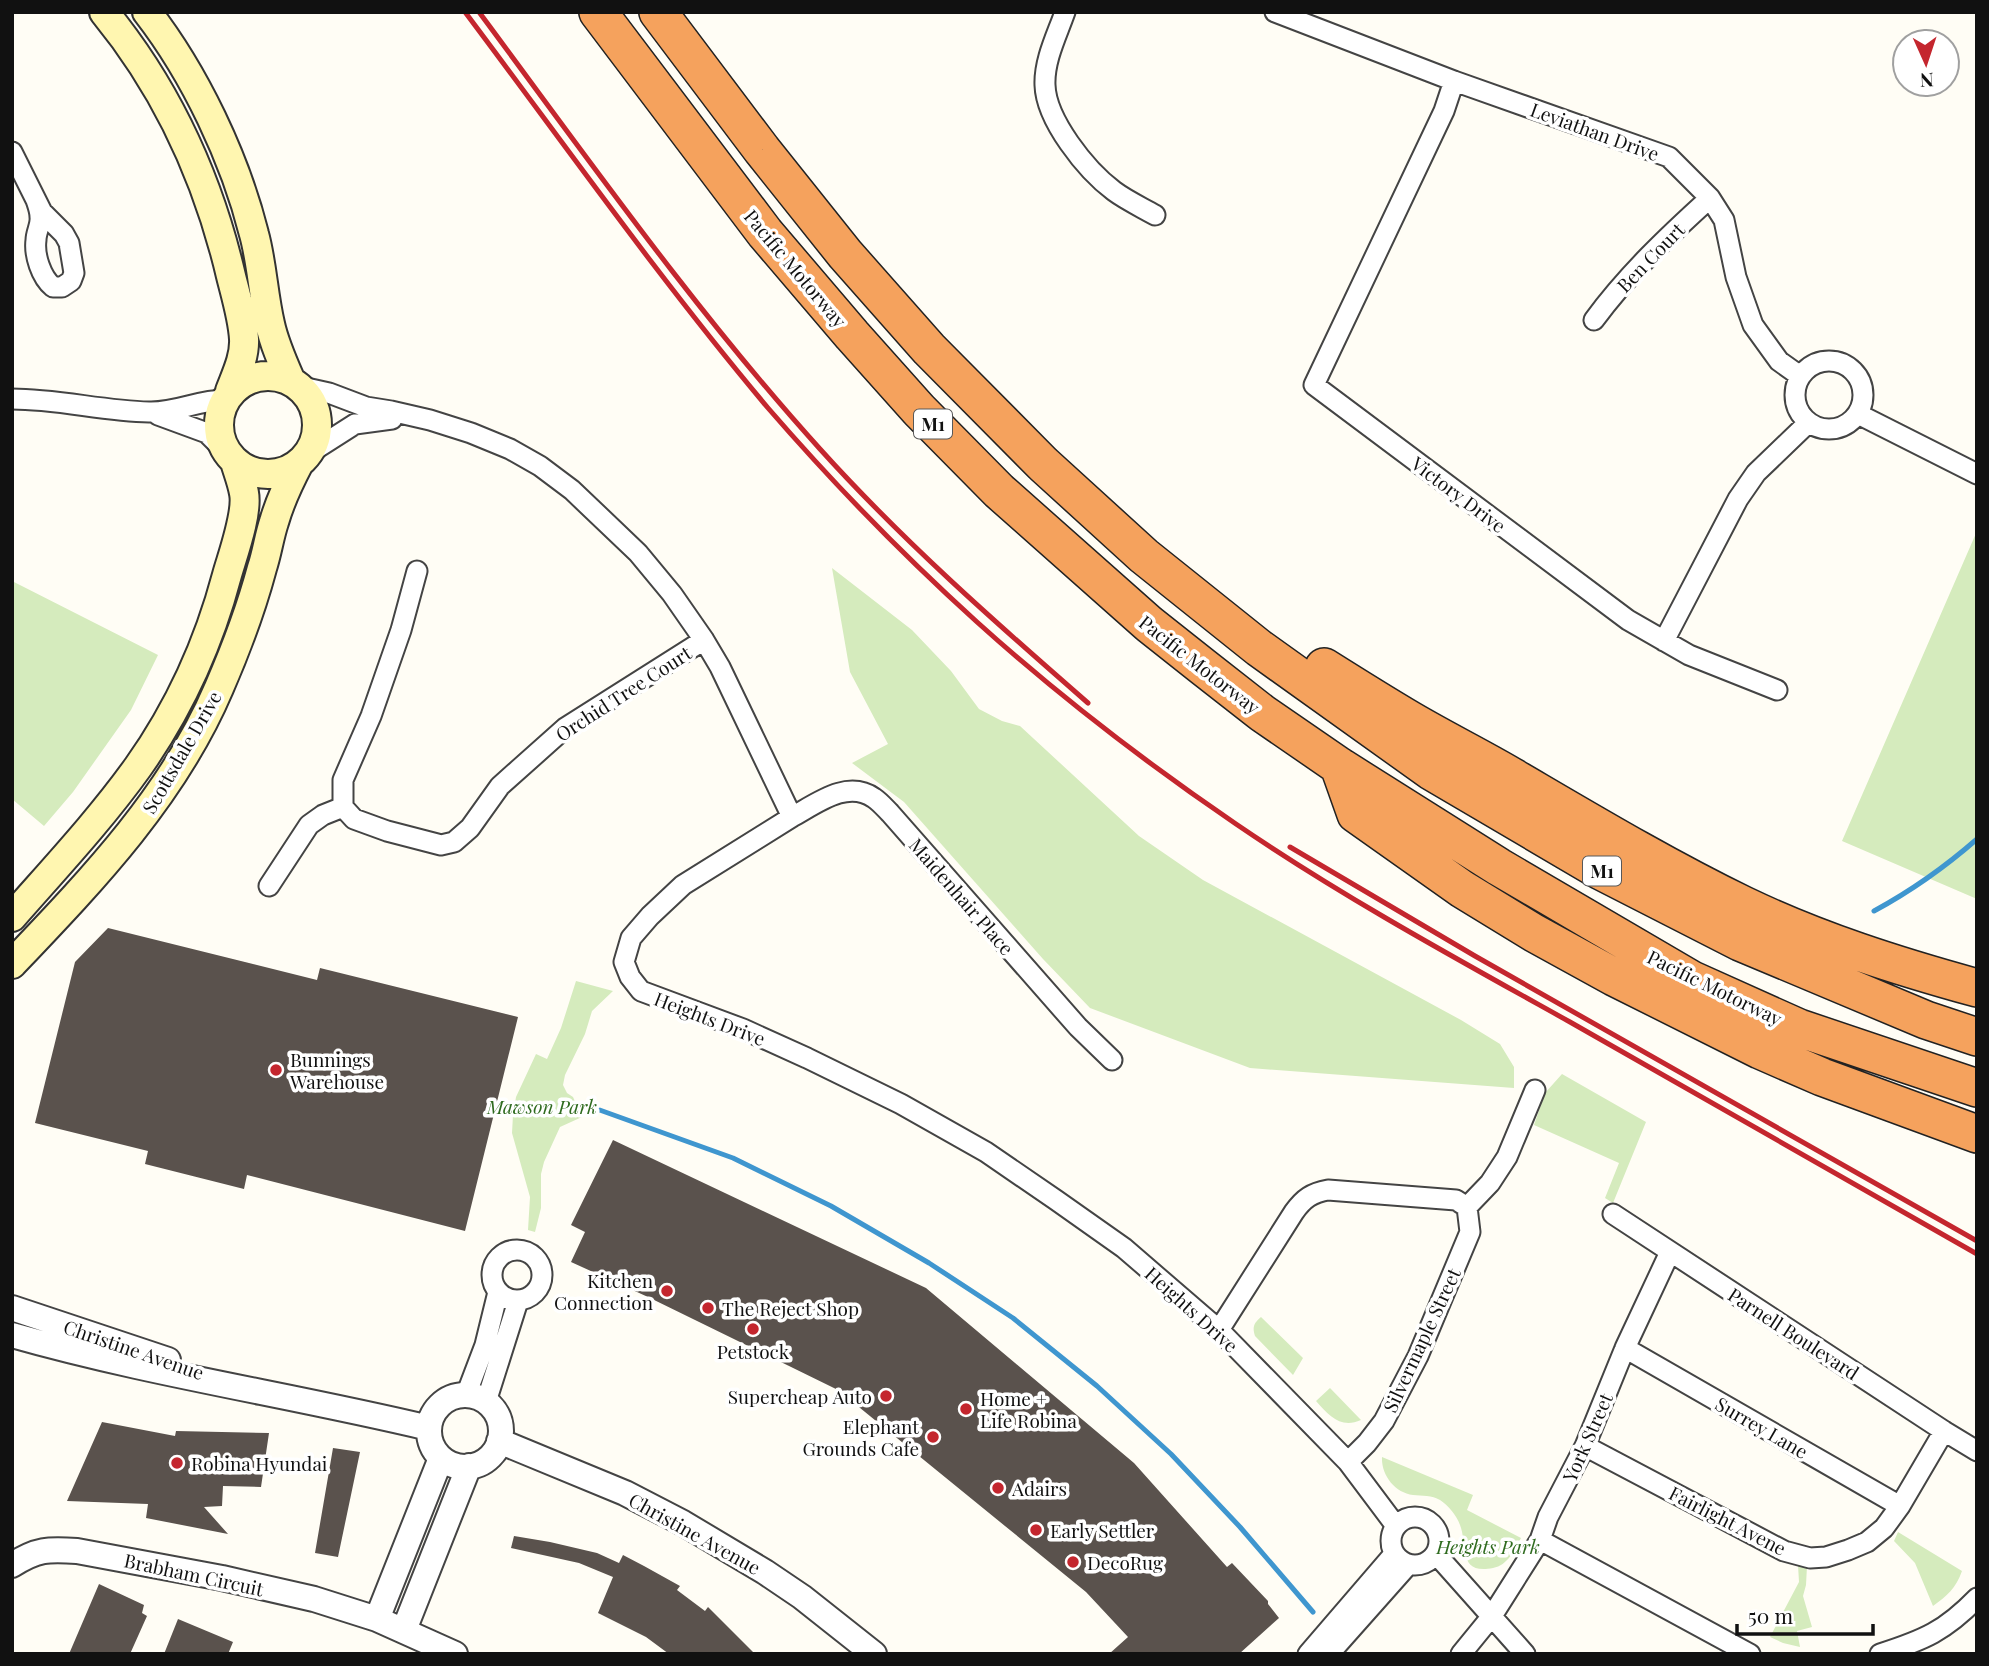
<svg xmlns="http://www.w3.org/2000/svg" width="1989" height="1666" viewBox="0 0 1989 1666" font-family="'Playfair Display',serif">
  <rect width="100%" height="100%" fill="#fffdf5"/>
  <!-- green -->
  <path fill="#d5ebbd" d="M1977,531v368l-135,-58z
    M832,568l80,62 39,41 28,38 23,12 18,5 119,110 64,44 258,140 39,24 14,23v21l-264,-20 -160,-60 -47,-49 -139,-157 -52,-39 36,-19 -38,-72z
    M12,581l146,74 -27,55 -58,82 -29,34 -32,-27z
    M576,981l37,10 -21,20 -7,23 -20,41 -2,10 4,8 6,4 9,20 -22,10 -16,35 -3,12v34l-6,24 -7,-2 2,-33 -18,-64 1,-18 3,-18 20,-43 11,5 14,-31z
    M1562,1074l84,48 -33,81 -8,-5 14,-35 -85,-38 11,-32z
    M1261,1317l42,41 -10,17 -38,-39c-3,-9 -1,-13 6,-19z
    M1330,1388l31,32c-20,9 -32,-4 -45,-19z
    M1382,1457l91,38 -6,15 54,28c-7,13 -13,27 -28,30 -36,7 -25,-23 -33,-43 -3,-9 -12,-20 -20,-25 -8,-5 -18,-4 -27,-5 -18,-2 -32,-20 -31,-38z
    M1898,1532l64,39c-6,17 -15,25 -29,35l-18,-43 -21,-22z
    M1798,1565l9,1 -1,19 -3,11 9,31 -15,4 3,16 -17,-4 -13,-6 29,-55z"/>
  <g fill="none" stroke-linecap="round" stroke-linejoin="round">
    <!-- stream -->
    <path stroke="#3f96cf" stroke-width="5" d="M1874,911c37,-20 71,-44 103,-72
      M561,1105l22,-1 150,54 98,48 98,57 84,55 84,68 74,68 69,73 73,85"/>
  </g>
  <!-- building -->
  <path fill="#5a524d" d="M108,928l209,52 3,-12 198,49 -53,214 -218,-56 -3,14 -99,-25 3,-13 -113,-28 40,-161z
    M613,1140l313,148 208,175 93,104 5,-4 36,38v3l11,14 -40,36h-130l19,-17 -42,-45 -248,-202 -190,-93 -77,-35 14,-30 -14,-7z
    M102,1422l73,14 1,-5 93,2 -8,54 -38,-1 -1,20 -18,1 24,27 -82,-16 2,-14 -81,-3z
    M333,1448l27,4 -22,105 -23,-4z
    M514,1536l36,6 47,11 22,10 4,-8 21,11 36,20 -3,4 28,21 3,-4 47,47h-86l-23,-17 -48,-24 15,-36 -34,-14 -68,-15z
    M99,1584l45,21 -2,8 5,3 -17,38h-61z
    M178,1619l55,23 -5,12h-64z"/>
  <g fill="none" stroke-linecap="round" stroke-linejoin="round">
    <defs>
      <path id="minor" d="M1065,12c-8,23 -21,48 -20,73 1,35 41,85 69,106 12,9 27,16 41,24
        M1275,12l179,69 215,76 41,41 14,22 12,57 17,48 26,36 21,15
        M1454,81l-10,30 -130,274 314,235 61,35 88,35
        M12,152l30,60 22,22 5,9 5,30 -3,8 -9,6h-9c-12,-10 -19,-32 -17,-47 0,-8 5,-15 4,-23 0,-6 -2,-11 -4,-17
        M1594,320c33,-45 74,-84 116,-122
        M1795 395a34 34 0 1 1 68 0a34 34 0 1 1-68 0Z
        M302,387l27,6 37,14 25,4 39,9 41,13 39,16 30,17 32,24 66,63 34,41 32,46 16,27 72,150 -109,68 -33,31 -19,22 -7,24 6,15 11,14 102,38 64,29 94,46 85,48 70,48 68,48 95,82 129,132 48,64
        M12,399c46,0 91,12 137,13 27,1 49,-12 75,-12
        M1858,414l119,60
        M158,415l49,18 19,19
        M308,454l47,-30 37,-5
        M417,571l-16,59 -30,86 -28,64v27l11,12 33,12 54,14 13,-3 16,-14 30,-42 65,-58 139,-88
        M1664,641l74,-142 18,-26 52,-50
        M792,817c24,-13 55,-38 82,-19 6,4 11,10 16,15l188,214 34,33
        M269,886l40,-61 14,-10 20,-8
        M1467,1207l23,-24 17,-26 28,-67
        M1613,1214l331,217 33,20
        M492 1275a25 25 0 1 1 50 0a25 25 0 1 1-50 0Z
        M1219,1330l75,-118c10,-14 18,-19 34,-22l128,10 11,7 3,25 -52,124 -34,65 -17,22 -19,19
        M1625,1348l275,158
        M466,1395l19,-50 13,-53
        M486,1402l32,-101
        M1585,1446l199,105 26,7 16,-1 22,-7 19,-8 17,-14 16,-22 44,-75
        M1391 1541a24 24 0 1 1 48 0a24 24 0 1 1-48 0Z
        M1540,1540l210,114
        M1436,1554l89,100
        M1308,1654l86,-100
        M1329,1654l79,-89
        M1461,1654l31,-38 48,-76 8,-23 37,-71 40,-98 45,-96
        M1880,1654c44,-14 65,-23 97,-56"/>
      <path id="tertiary" d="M12,1308l156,52
        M12,1335c137,39 279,60 417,93
        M429 1431a36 36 0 1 1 72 0a36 36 0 1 1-72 0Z
        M499,1441l126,52 58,30 82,49 37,25 72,57
        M12,1565c25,-16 36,-16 65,-14l145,27 92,21 63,20 78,35
        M377,1619l64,-161
        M404,1630l65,-164"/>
      <path id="secondary" d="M104,12c64,78 104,166 127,264 5,20 12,43 13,63 1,18 -8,36 -14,52
        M147,12c48,62 88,146 107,222 8,29 9,60 16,90 4,19 12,37 20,55
        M219 425a49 49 0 1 1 98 0a49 49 0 1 1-98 0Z
        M12,917c43,-49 88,-97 126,-150 41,-58 71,-124 89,-192 6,-21 21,-62 17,-82 -2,-11 -6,-21 -9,-31
        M12,964c80,-84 161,-168 207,-276 17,-39 32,-79 43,-120 5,-15 7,-31 12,-46 6,-21 15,-40 25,-59"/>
      <path id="motorway" d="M598,12l167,221 87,102 67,75 80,81 150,133 53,42 60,47 77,53 160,101 193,113 107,48 178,60
        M658,12l104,138 83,104 84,95 114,115 101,92 115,92 172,123 170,100 139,71 186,78 51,17
        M1324,667c27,17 54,34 81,50 35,21 72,39 106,59 77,45 152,90 232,129 75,36 154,61 234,83
        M1339,766l17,48 106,75 72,44 80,44 146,73 62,27 155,57"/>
    </defs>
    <!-- minor casing -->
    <use href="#minor" stroke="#444" stroke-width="23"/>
    <!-- tertiary casing -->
    <use href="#tertiary" stroke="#444" stroke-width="28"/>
    <!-- secondary casing -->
    <use href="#secondary" stroke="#333" stroke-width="32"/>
    <!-- motorway casing -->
    <use href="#motorway" stroke="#222" stroke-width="40"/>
    <!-- minor -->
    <use href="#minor" stroke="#fff" stroke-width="19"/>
    <!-- tertiary -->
    <use href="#tertiary" stroke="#fff" stroke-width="24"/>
    <!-- secondary -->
    <use href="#secondary" stroke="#fff6b0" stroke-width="28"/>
    <!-- motorway -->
    <use href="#motorway" stroke="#f5a25d" stroke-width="37"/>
    <!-- rail -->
    <path stroke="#c4262e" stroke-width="5" d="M465,12c100,133 196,269 303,396 65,75 135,147 209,214 81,73 168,140 259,202 107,73 221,135 334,198 136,77 272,154 407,232
      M479,12c110,148 217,300 341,437 83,92 175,173 268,254
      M1290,847l185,109 502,285"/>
  </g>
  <!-- markers -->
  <g fill="#c4262e" stroke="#fff" stroke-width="2.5">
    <circle cx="276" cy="1070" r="7"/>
    <circle cx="667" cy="1291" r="7"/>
    <circle cx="708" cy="1308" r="7"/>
    <circle cx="753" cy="1329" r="7"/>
    <circle cx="886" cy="1396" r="7"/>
    <circle cx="966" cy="1409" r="7"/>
    <circle cx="933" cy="1437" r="7"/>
    <circle cx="177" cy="1463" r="7"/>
    <circle cx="998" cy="1488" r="7"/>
    <circle cx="1036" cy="1530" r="7"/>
    <circle cx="1073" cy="1562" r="7"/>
  </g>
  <g text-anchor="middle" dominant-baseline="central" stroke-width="7" stroke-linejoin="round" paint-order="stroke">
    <!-- shield labels -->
    <g fill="#fff" stroke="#585858" stroke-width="2">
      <rect x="914" y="409.5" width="38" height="29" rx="5"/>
      <rect x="1583" y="856.5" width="38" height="29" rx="5"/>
    </g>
    <g font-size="18" font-weight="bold" fill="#111">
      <text x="933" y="424">M1</text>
      <text x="1602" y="871">M1</text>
    </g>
    <!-- street labels -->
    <g font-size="19" fill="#111" stroke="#fff">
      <text transform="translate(1595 131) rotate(20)">Leviathan Drive</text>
      <text transform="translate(1650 257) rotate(-46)">Ben Court</text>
      <text transform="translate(796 268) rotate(50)">Pacific Motorway</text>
      <text transform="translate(1459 494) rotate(37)">Victory Drive</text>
      <text transform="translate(1200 664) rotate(38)">Pacific Motorway</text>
      <text transform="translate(623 693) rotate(-33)">Orchid Tree Court</text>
      <text transform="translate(181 752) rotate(-60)">Scottsdale Drive</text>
      <text transform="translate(962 896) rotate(49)">Maidenhair Place</text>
      <text transform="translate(1715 987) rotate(26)">Pacific Motorway</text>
      <text transform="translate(710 1018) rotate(21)">Heights Drive</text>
      <text transform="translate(1192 1309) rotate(42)">Heights Drive</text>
      <text transform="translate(1794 1333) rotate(33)">Parnell Boulevard</text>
      <text transform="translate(1421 1340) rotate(-65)">Silvermaple Street</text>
      <text transform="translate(134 1349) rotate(19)">Christine Avenue</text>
      <text transform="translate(1762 1427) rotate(30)">Surrey Lane</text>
      <text transform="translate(1587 1437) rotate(-66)">York Street</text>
      <text transform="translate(1728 1520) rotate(27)">Fairlight Avene</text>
      <text transform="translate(695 1533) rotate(29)">Christine Avenue</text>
      <text transform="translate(194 1574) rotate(12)">Brabham Circuit</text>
    </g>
    <!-- poi labels -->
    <g font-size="19" fill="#111" stroke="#fff" text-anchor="start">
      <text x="290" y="1059">Bunnings<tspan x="290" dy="22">Warehouse</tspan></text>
      <text x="653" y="1280" text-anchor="end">Kitchen<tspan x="653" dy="22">Connection</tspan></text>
      <text x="722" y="1308">The Reject Shop</text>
      <text x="753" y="1351" text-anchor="middle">Petstock</text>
      <text x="872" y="1396" text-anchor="end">Supercheap Auto</text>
      <text x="980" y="1398">Home +<tspan x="980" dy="22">Life Robina</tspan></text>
      <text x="919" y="1426" text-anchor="end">Elephant<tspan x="919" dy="22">Grounds Cafe</tspan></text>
      <text x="191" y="1463">Robina Hyundai</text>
      <text x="1012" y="1488">Adairs</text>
      <text x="1050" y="1530">Early Settler</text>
      <text x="1087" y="1562">DecoRug</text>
    </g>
    <!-- park labels -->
    <g font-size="19" font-style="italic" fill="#2f6b1f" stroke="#fff">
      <text x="542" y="1106">Mawson Park</text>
      <text x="1488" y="1546">Heights Park</text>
    </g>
  </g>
  <!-- border -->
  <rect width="1989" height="1666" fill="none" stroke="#111111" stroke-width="28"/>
  <!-- north arrow -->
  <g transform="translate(1926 63) rotate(177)"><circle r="33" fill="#ffffff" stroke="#a0a0a0" stroke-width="2"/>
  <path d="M0-5L12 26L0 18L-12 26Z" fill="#c4262e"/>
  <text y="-10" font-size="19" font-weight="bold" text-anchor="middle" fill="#111111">N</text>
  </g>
  <!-- scale -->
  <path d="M1737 1624v10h136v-10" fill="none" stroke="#111111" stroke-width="3.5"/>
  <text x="1748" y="1624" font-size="21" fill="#111111" stroke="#ffffff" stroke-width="5" paint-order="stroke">50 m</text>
</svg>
